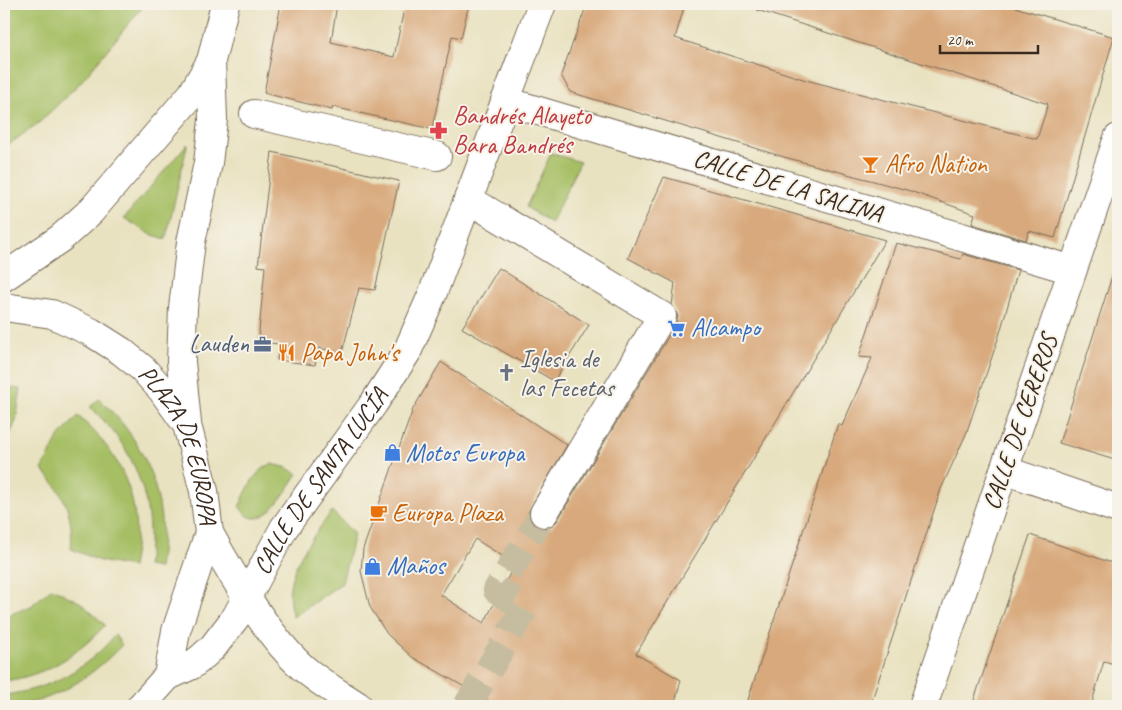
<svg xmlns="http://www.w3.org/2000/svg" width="1122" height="710" viewBox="0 0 1122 710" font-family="Caveat,sans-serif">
  <rect width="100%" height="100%" fill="#f7f3e8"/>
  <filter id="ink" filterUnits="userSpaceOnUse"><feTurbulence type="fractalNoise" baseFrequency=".02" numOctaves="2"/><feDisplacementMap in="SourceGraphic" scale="10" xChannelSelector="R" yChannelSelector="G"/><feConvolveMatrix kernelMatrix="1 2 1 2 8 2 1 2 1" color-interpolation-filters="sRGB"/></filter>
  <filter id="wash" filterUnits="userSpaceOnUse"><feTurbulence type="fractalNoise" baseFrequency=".0096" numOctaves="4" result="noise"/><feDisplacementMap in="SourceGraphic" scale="20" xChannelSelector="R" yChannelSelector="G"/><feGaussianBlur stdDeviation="1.12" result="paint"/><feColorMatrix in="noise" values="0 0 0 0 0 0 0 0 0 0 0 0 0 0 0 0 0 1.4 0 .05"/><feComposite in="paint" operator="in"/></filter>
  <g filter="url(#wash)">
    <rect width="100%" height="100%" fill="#e9e2c1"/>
    <!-- green -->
    <path fill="#a6bf65" stroke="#707442" d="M4,4h141l-66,80 -38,37 -37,27z
      M187,144v2l-21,93 -16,-5 -26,-16z
      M551,153l29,9 -29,61 -25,-16z
      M4,387l17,2 -5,32 -12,28z
      M99,399c49,43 71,105 60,169l-12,-2c9,-61 -10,-117 -57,-159z
      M78,416c46,40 67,90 54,151l-32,-6 -29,-12c3,-32 -6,-57 -29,-79l16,-32z
      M271,464l14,3 13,7c-9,12 -28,46 -44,44 -10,-1 -13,-11 -15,-11 8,-17 14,-35 32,-43z
      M332,511l22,23 -12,49 -49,34c-14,-42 16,-74 39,-106z
      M52,588l29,15 24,22c-27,30 -60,51 -101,56v-64l27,-11z
      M115,635l7,10c-31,32 -71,61 -118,61v-11c44,-5 83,-26 111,-60z"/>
    <g id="blocks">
      <!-- building -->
      <path fill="#d8a97b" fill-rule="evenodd" d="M281,4h56l-6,38 63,15 11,-53h64l-8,34 -9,-2 -20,93 -99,-22 -1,3 -68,-17z
        M587,4h98l-10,34 131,42 231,59 11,-35 -291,-94 1,-6h247l109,33 -59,201 -26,-7 -3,9 -54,-16 3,-10 -68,-24 -123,-33 -214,-65 -9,-17z
        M272,152l127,29 -24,109 -16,-2 -17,65 -24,-5 -3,17 -38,-5 3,-16 -22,-2 7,-75 -7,-1z
        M664,177l221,63 -249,414 45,26 -7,26h-176l-86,-49 -25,-23 -17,-27 -9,-36 2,-22 50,-140 28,-47 126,83 -39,67 2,8 6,7 7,2 8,-2 6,-6 119,-197 2,-8 -6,-11 3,-22 -47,-25zM475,539l40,25 -31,59 -43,-28z
        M896,243l65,16 2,-5 55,16 -19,66 -33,98 -25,55 -71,217h-124l92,-282 4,2 30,-68 -13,-1z
        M499,268l90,57 -35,56 -92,-53z
        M1113,273l5,1v187l-59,-18z
        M1030,535l88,30v100l-14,-4 -13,45h-119z"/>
    </g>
  </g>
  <g filter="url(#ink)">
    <use href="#blocks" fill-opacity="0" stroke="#786a57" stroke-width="1"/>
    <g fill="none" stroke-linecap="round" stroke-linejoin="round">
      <!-- minor-tunnel -->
      <path stroke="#c6bda0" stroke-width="28" stroke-dasharray="28 14" stroke-linecap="butt" d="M467,706l58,-98 -28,-18 47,-77"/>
      <defs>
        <g id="minor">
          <path d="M505,101l567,169"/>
          <path d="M254,114l183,42"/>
          <path d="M468,199l194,117 -118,197"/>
          <path d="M1004,470l114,39"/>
          <path id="s1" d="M168,676l24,-11 9,-7 12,-11 23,-30 48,-89 90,-125 33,-51 25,-57 110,-291"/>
          <path d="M923,706l195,-568"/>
        </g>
        <g id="major">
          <path d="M4,277l57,-39 30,-27 101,-117 19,-33"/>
          <path id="s2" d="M4,307l48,7 39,18 30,19 22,18 19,21 25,35 17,66 5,42 -33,98 -8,45 -27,30"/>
          <path d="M187,423l-6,-61 2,-54 8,-66 17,-79 5,-43 -2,-59 14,-57"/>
          <path d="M209,533c23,42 57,101 93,134 17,15 38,27 56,39"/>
        </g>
      </defs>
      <!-- minor casing -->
      <use href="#minor" stroke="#786a57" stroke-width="30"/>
      <!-- major casing -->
      <use href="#major" stroke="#786a57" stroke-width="30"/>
      <!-- minor -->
      <use href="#minor" stroke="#fff" stroke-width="28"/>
      <!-- major -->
      <use href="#major" stroke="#fff" stroke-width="28"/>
    </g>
  </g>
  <!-- icons -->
  <defs>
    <symbol id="pharmacy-bare" viewBox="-9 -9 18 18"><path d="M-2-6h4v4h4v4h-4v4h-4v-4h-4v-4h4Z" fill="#e0444e" stroke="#f7f3e8" stroke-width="2.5" paint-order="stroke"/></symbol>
    <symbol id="bar-bare" viewBox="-9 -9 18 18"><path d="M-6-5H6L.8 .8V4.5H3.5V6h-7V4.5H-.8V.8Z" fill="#e8710a" stroke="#f7f3e8" stroke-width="2.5" paint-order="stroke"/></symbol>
    <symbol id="supermarket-bare" viewBox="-9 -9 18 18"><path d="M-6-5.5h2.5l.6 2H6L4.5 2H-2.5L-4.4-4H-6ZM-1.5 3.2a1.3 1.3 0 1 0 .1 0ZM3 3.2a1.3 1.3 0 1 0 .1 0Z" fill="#3f7fe0" stroke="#f7f3e8" stroke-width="2.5" paint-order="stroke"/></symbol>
    <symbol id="office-bare" viewBox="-9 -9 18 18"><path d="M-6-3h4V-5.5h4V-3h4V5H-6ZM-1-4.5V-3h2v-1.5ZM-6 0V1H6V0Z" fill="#5c6f8a" stroke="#f7f3e8" stroke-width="2.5" paint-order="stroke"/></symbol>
    <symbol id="restaurant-bare" viewBox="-9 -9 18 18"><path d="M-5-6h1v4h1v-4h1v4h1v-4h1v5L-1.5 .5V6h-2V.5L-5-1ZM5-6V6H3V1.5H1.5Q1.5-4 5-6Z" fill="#e8710a" stroke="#f7f3e8" stroke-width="2.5" paint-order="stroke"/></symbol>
    <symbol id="church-bare" viewBox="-9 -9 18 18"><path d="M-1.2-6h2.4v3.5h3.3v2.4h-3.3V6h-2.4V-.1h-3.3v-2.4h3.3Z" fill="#6b7280" stroke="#f7f3e8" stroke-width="2.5" paint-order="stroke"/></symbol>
    <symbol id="shop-bare" viewBox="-9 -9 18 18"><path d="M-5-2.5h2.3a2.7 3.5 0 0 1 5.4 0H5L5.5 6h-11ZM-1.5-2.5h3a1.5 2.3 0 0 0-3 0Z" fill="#3f7fe0" stroke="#f7f3e8" stroke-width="2.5" paint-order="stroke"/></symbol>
    <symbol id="cafe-bare" viewBox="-9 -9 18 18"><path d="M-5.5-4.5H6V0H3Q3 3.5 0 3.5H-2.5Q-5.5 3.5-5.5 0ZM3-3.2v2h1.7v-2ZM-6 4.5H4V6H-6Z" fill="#e8710a" stroke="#f7f3e8" stroke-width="2.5" paint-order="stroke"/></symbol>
  </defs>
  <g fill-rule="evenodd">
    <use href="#pharmacy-bare" x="426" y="118" width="25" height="25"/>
    <use href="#bar-bare" x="858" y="152" width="25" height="25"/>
    <use href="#supermarket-bare" x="664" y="316" width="25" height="25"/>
    <use href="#office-bare" x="250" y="332" width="25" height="25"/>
    <use href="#restaurant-bare" x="274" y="340" width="25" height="25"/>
    <use href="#church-bare" x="494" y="360" width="25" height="25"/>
    <use href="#shop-bare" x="380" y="440" width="25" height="25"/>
    <use href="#cafe-bare" x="366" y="500" width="25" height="25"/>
    <use href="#shop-bare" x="360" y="554" width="25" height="25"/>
  </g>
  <g text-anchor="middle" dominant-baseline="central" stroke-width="4" stroke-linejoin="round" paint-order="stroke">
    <!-- health labels -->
    <g font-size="25" fill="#be3a42" stroke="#f7f3e8" text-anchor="start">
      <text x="453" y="116">Bandrés Alayeto<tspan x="453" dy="29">Bara Bandrés</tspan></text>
    </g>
    <!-- food labels -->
    <g font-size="25" fill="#c56008" stroke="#f7f3e8" text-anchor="start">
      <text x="885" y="164">Afro Nation</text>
      <text x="301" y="353">Papa John's</text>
      <text x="392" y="513">Europa Plaza</text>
    </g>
    <!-- street labels -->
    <g font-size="25" fill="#3b2a1e" stroke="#f7f3e8">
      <text transform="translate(788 186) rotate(17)">CALLE DE LA SALINA</text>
      <text transform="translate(1020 422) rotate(-71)">CALLE DE CEREROS</text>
      <text stroke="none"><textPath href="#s2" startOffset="242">PLAZA DE EUROPA</textPath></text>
      <text stroke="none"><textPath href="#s1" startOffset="252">CALLE DE SANTA LUCÍA</textPath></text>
    </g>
    <!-- shop labels -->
    <g font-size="25" fill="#366cbe" stroke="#f7f3e8" text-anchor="start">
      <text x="691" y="328">Alcampo</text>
      <text x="406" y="453">Motos Europa</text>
      <text x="387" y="566">Maños</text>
    </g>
    <!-- service labels -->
    <g font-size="25" fill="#4e5e75" stroke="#f7f3e8" text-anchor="end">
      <text x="249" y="344">Lauden</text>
    </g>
    <!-- worship labels -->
    <g font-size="25" fill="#5b616d" stroke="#f7f3e8" text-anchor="start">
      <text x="520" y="359">Iglesia de<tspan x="520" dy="29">las Fecetas</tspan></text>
    </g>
  </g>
  <!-- margin -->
  <rect width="1122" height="710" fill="none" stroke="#f7f3e8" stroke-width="20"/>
  <!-- scale -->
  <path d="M940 45v8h98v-8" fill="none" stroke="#3b2a1e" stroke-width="2.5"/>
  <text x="947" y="45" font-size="15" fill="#3b2a1e" stroke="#f7f3e8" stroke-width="4" paint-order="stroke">20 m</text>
</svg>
